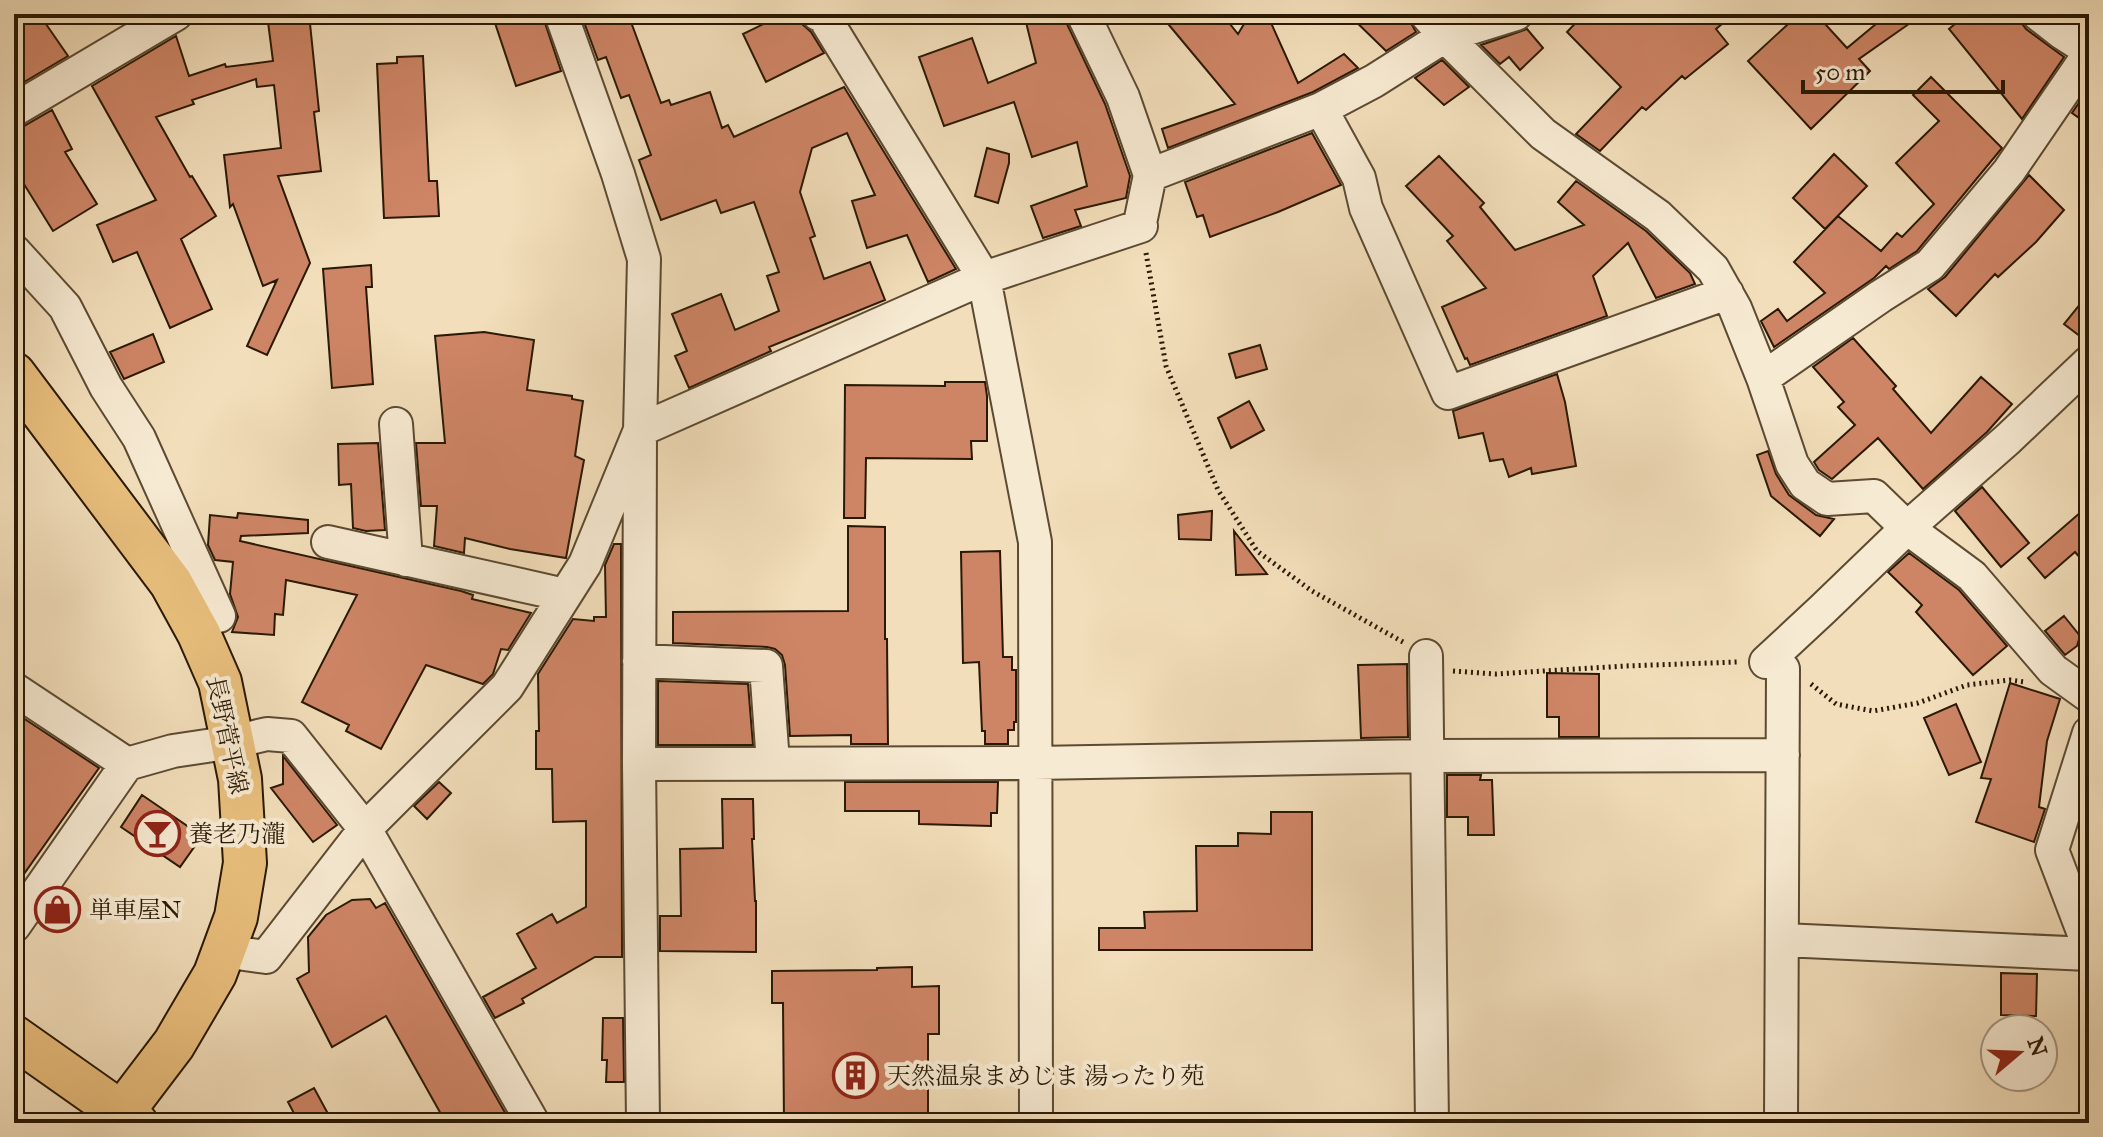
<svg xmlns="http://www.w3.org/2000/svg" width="2103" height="1137" viewBox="0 0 2103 1137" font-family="'IM FELL Great Primer','Noto Serif JP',serif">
  <rect width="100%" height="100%" fill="#f2deba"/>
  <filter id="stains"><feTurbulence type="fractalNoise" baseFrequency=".0025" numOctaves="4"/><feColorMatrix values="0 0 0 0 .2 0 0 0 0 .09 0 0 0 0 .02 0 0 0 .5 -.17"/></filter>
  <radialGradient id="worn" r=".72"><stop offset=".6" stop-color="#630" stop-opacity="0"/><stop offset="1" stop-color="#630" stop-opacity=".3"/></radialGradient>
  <!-- building -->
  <path fill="#ce8566" stroke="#2a1904" stroke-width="2" d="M14,14h25l29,42 -54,32z
    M267,14h42l10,97 -5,1 7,59 -43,5 32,87 -43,92 -20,-9 30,-66 -14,6 -30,-82 -3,3 -6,-52 57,-7 -7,-63 -17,2 -1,-8 -64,21 2,4 -38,13 34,60 2,-1 24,40 -35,23 31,70 -42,19 -33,-76 -24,10 -16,-37 59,-25 -64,-114 84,-50 13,40 36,-12 1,3 47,-6z
    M492,14h50l19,57 -45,15z
    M581,14h47l33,89 8,-3 2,5 39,-13 12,36 6,-3 6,12 110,-50 112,182 -28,13 -21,-47 -40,13 -15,-47 23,-6 -28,-62 -35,15 -12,44 15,44 -5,2 14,41 46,-17 15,38 -116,47 2,4 -82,37 -14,-32 12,-5 -15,-37 49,-20 14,36 44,-19 -12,-35 12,-4 -25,-70 -33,11 -5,-13 -55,20 -22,-60 12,-5 -22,-60 -8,3 -15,-41 -8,3z
    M784,14h15l3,10 9,8 13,21 -58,29 -23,-48z
    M1024,14h40l2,8 39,82 25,72 -4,22 -51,12 6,16 -38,12 -12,-32 56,-20 -10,-44 -45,15 -18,-55 -70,24 -25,-69 53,-19 16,45 48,-20z
    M1182,14h40l16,20 12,-20h17l31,69 46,-29 14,14 -45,24 -145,56 -6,-19 73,-25 -66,-79z
    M1348,14h58l10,18 -30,19z
    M1584,14h150l-18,15 12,15 -43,35 -3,-3 -36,34 -4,-3 -42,44 -24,-17 45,-47 -54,-55z
    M1799,14h17l31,34 41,-34h35l-64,45 11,12 -59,58 -63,-68z
    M1967,14h52l2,8 5,7 38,28 -42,62 -73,-90z
    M1527,29l16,19 -23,22 -11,-13 -9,7 -19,-19z
    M423,56l6,125h8l2,35 -55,2 -7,-154 20,-1v-6z
    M1442,60l27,27 -25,18 -29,-27z
    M1931,77l71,71 -85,103 -28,18 -3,-3 -12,12 -100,69 -13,-26 17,-12 9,12 38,-28 -31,-31 44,-46 43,35 16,-18 5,4 32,-33 -38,-41 43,-42 -26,-26z
    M2089,88v37l-17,-12z
    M52,110l20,39 -7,3 32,52 -44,27 -39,-63v-39l10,-3z
    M1312,133l29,52 -63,27 -68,25 -7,-22 -6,2 -12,-35z
    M987,148l22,6v9l-11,40 -23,-7z
    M1834,154l33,32 -42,43 -32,-31z
    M1439,156l45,47 -4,4 35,43 69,-25 -26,-23 18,-21 70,50 44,42 5,11 -39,14 -28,-55 -35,33 14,40 -137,49 -3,-7 -2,1 -23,-52 44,-19 -39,-47 6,-5 -47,-50z
    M2029,175l35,35 -28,32 -38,35 -3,-3 -39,42 -28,-27 17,-12z
    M371,265l1,22h-6l7,97 -41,4 -9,-119z
    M2089,293v50l-25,-19z
    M484,332l50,8 -7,50 45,6v3l11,2 -8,55 9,4 -18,98 -56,-9 -45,-11 -1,15 -30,-7 3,-40h-16l-5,-63h29l-10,-107z
    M153,334l11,28 -40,17 -14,-27z
    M1853,338l43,48 -3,3 38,44 50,-56 31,27 -25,28 -64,57 -45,-51 -46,41 -13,-9 -5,-8 41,-37 -17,-18 6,-5 -31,-35z
    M1260,345l7,24 -31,9 -7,-24z
    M1557,374l8,28 11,64 -44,8 -1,-6 -22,9 -6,-18 -13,2 -7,-28 -24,5 -6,-27z
    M945,382h40l2,14v45h-16l1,18 -106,-1 -1,60h-21l1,-133 100,1z
    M1249,401l15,29 -33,18 -13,-30z
    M378,443l7,87 -19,1 -13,-3 -2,-44 -12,1 -1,-41z
    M1768,451l8,23 13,21 27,20 18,4 -14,17 -49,-40 -14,-41z
    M1982,487l47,56 -28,24 -46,-56z
    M2089,505v63l-14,-16 -30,26 -17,-20z
    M1212,511l-1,29 -32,-1 -1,-24z
    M238,513l70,7v13l-67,3 -1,5 221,50 12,4 -1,4 59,14 -23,37 -7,-1 -8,25 -10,10 -57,-19 -45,84 -35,-18 3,-6 -47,-23 55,-107 -71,-15 -3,35 -8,-1 -1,21 -42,-3 6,-15 -8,-23 3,-32 -18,-2 -7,-15 2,-30 27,3z
    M848,526l37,1v112h2l1,105h-37v-9l-61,1 -5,-71 -3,-10 -7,-6 -8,-2 -94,-4v-31l175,-1z
    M1234,531l33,43 -31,1z
    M614,544h7l1,413h-27l-73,42 2,4 -29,15 -12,-21 53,-29 -19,-34 35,-20 5,9 29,-16v-86l-33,1 -1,-53h-16v-38h3l-1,-57 35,-55 21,2v-4h12l-1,-52z
    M1000,551l3,106h9v13h4v52h-2v8h-6v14h-23v-13h-3l-3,-69 -16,1 -2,-111z
    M1909,553l50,37 48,56 -34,29 -57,-63 6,-7 -34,-33z
    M2064,616l16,20 -3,10 -12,9 -20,-24z
    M1407,664l1,73 -47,1 -3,-73z
    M1547,673l52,1v63h-40v-20h-12z
    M658,681l90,3 5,61h-95z
    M2010,683l50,16 -13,42 -8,66 6,2 -11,33 -58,-20 15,-43 -10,-1z
    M1956,704l25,58 -32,13 -25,-57z
    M14,712l85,56 -85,120z
    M283,756l54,69 -24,17 -42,-54 12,-4z
    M1447,775h34l-1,5h12l2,55h-26v-18h-21z
    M439,782l12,11 -24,26 -13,-13z
    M845,782h153l-1,31h-6v13l-72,-2v-13h-74z
    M142,795l60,41 -22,31 -59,-40z
    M722,799h31l1,40h-2l3,62h1v51l-96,-1v-35h21l-1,-67 43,-1z
    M1271,812h41v138h-213v-22h46l-1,-16 53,-1 -1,-65h42v-13l33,1z
    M370,899l6,9 9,-5 126,220h-65l-60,-107 -54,31 -35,-68 12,-7 -1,-35 18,-22 26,-15z
    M912,967v20l27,-1v48h-11v89h-144l-1,-120h-11v-32l105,-1v-2z
    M2001,973l36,1 -1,42 -35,-1z
    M603,1018h20l1,64h-18l1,-22h-5z
    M314,1088l19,35h-34l-11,-21z"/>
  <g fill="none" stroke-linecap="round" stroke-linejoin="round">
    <defs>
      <path id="minor" d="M561,14l57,160 26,85 -4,171 -1,334 4,359
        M818,14l6,3 160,261 51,264 1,581
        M1083,14l40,83 27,78 -10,48
        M1426,14l19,22 98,98 115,82 55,53 22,39 28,70 29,86 13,20 22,15 47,-3 33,32 65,48 81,94 36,26
        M2038,14l23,18 28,18
        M1321,109l38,69 7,30 82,185 279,-100
        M14,110l162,-96
        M1150,175l171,-66 53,-28 71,-45 71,-22
        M14,251l51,56 41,80 33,51 80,178
        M1763,378l118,-82 49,-31 79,-94 80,-117
        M396,424l10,136
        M328,542l237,53
        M1426,656l6,467
        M639,661l127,5 7,97
        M1766,662l57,-53 84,-81 101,-89 81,-77
        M14,689l113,75
        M2089,733l-37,117 37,97
        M639,764l396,-1 393,-7 355,-1
        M14,926l113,-162 46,-13 60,-9 34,-8 24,2 74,93 168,294
        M1783,940l306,14
        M225,947l19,7 22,3 99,-128 142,-142 78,-123 55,-134 344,-152 157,-52
        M1781,1123l2,-454"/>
      <path id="major" d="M14,374l157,209 28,51 21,48 20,97 5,84 -9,54 -11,30 -10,27 -41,70 -60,79
        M14,1037l122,86"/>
    </defs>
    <!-- minor casing -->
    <use href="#minor" stroke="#5c4a32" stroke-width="36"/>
    <!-- major casing -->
    <use href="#major" stroke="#2a1904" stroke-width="46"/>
    <!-- path -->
    <path stroke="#2a1904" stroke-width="5" stroke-dasharray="2 4" stroke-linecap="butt" d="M1146,253l20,113 52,124 39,61 55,40 91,51
      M1453,671l42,3 130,-8 113,-4
      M1811,684l25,20 37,7 45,-8 49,-18 43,-5 15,2"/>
    <!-- minor -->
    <use href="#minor" stroke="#f7ead2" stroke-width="32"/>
    <!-- major -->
    <use href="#major" stroke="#e9bf7d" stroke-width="42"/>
  </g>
  <!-- icons -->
  <defs>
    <symbol id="bar-ring" viewBox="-11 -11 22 22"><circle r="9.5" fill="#f7ead2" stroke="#8f2418" stroke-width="1.5"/><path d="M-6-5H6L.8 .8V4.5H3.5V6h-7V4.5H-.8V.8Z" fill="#8f2418"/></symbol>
    <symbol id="shop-ring" viewBox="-11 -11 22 22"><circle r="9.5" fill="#f7ead2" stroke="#8f2418" stroke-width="1.5"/><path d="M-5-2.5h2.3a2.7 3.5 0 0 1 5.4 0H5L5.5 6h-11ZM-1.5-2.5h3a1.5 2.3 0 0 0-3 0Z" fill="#8f2418"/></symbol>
    <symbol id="building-ring" viewBox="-11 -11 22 22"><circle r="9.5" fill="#f7ead2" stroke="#8f2418" stroke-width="1.5"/><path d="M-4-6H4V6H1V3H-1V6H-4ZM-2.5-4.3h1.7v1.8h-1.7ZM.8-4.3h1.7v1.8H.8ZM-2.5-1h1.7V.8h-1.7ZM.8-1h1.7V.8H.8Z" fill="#8f2418"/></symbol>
  </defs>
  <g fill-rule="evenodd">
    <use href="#bar-ring" x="132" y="808" width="51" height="51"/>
    <use href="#shop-ring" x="32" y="884" width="51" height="51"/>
    <use href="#building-ring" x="830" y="1050" width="51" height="51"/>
  </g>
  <g text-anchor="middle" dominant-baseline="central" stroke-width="8" stroke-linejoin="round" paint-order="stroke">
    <!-- street labels -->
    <g font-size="24" fill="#2a1904" stroke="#f7ead2">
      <text transform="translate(227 735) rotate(78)">長野菅平線</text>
    </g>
    <!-- poi labels -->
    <g font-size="24" fill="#2a1904" stroke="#f7ead2" text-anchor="start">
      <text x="189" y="834">養老乃瀧</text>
      <text x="89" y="910">単車屋N</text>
      <text x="887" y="1076">天然温泉まめじま 湯ったり苑</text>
    </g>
  </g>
  <!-- margin -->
  <rect width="2103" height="1137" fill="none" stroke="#f2deba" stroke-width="48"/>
  <rect x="16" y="16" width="2071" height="1105" fill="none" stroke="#2a1904" stroke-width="4"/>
  <rect x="24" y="24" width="2055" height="1089" fill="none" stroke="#2a1904" stroke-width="2"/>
  <!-- north arrow -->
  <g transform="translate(2019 1053) rotate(71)"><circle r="38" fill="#f7ead2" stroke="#a59680" stroke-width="2"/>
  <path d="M0-6L14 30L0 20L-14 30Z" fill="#8f2418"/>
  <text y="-12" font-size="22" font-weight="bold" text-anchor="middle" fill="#2a1904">N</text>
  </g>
  <!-- scale -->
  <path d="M1803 80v12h200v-12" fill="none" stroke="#2a1904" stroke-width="4"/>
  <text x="1815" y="80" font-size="24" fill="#2a1904" stroke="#f7ead2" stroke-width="6" paint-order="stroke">50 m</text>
  <rect width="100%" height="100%" filter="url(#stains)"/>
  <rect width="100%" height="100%" fill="url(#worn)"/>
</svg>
